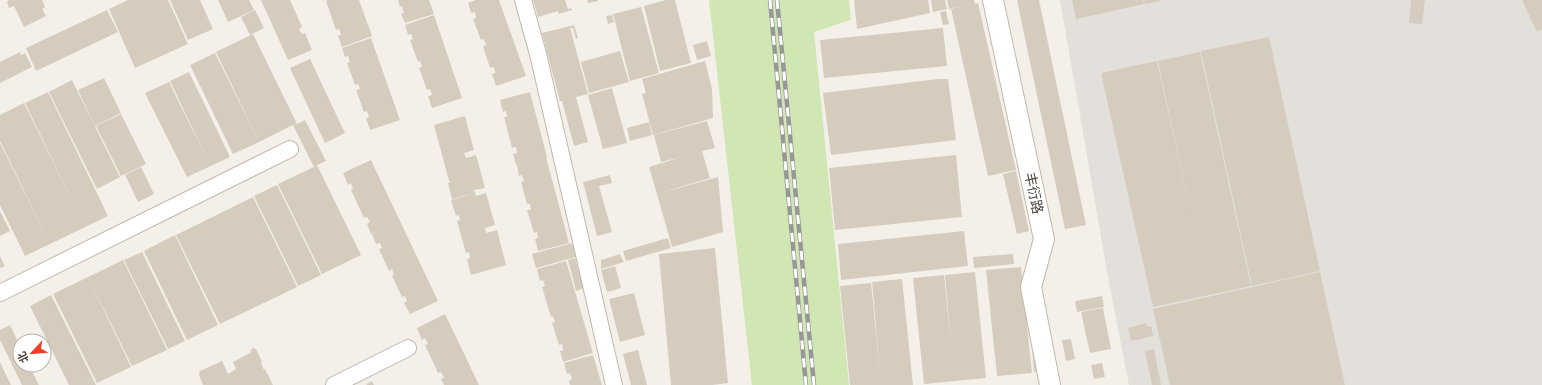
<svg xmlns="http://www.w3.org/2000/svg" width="1542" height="385" viewBox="0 0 1542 385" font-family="'DM Sans','Noto Sans SC',sans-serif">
  <rect width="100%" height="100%" fill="#f4f0e9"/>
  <!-- industrial -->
  <path fill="#e3dfda" d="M1060,0h482v385h-413l-20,-102z"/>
  <!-- green -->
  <path fill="#d0e6b3" d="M709,0h140l2,20 -37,12 35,353h-97z"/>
  <!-- building -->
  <path fill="#d5ccbe" d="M9,0h33l3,7 -3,2 4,7 -22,11 -10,-21 -5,2 -2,-6z
    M128,0h40l20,44 -53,24 -26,-59z
    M170,0h30l13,29 -25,11z
    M218,0h31l5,10 -26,12z
    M261,0h29l12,27 -3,2 3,5 3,-1 7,17 -24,10z
    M328,0h31l13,36 -30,11 -4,-11 3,-1 -2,-6 -3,1 -10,-29z
    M398,0h31l5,14 -29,9 -4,-9 3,-1 -2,-7 -2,1z
    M476,0h23l27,76 -30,10 -4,-12 3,-1 -1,-6 -4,1 -7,-22 3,-1 -2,-6 -3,1 -8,-21 3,-1 -1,-6 -4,1 -3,-10z
    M533,0h32l3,9 3,-1 1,2 -13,4 -1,-3 -20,6z
    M587,0h11v1l-10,2z
    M666,0h9l16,63 -31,8 -16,-65z
    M854,0h74l2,13 -73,16z
    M931,0h14l2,9 -14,3z
    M947,0h27l1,4 3,-1 38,167 -28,6 -37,-167 13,-3 -15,3z
    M1017,0h22l47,225 -21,4z
    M1072,0h71l1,4 -68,15z
    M1144,0h16v1l-15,3z
    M1411,0h14l-3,24 -13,-1z
    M1522,0h20v29l-5,3z
    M641,7l18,66 -29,8 -17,-67z
    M107,10l11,22 -82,39 -10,-23z
    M255,10l9,18 -14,7 -9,-18z
    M946,11l3,13 -6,1 -3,-13z
    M434,15l28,83 -30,10 -4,-12 4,-1 -2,-6 -3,1 -8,-22 3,-1 -2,-6 -2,1 -8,-22 3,-1 -2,-5 -3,1 -3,-10z
    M612,15l2,7 -6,2 -2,-8z
    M574,25l4,13 -2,1 -3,-11h-3l18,66 -12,3 12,45 -14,4 -12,-45h-2l-18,-68z
    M943,28l4,38 -123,12 -4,-38z
    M253,34l44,90 8,-4 21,41 -9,4 44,90 -39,19 -44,-90 36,-17 -21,-42 -34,17 -43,-90z
    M1269,37l51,234 -68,15 -51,-235z
    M371,38l29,82 -30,10 -4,-12 3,-1 -2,-6 -3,1 -8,-22 4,-1 -2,-5 -3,1 -8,-22 3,-1 -2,-6 -3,1 -3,-9z
    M707,41l4,15 -14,4 -4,-15z
    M620,51l9,31 -40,11 -8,-31z
    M20,52l1,3 4,-2 7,14 -32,16v-21z
    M1200,52l51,234 -98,21 -52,-234 56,-12 36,162 -35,-162z
    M215,53l44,89 -26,12 -43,-89z
    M310,59l35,74 -20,10 -35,-75z
    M705,61l7,28 1,29 -60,17 -11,-41 4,-1 -4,-14z
    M189,72l41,85 -43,20 -42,-84 24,-11 40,81 -39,-82z
    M104,78l17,35 -26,13 -17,-36z
    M938,79h10l8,61 -125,15 -8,-62z
    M72,80l48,97 -23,12 -48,-97z
    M612,88l15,55 -24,6 -15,-54z
    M48,92l60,124 -58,28 -50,-103v-26l24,-12 53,108 -52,-108z
    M530,92l17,65 -31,8 -3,-11 4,-1 -1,-6 -4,1 -8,-31h3l-1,-6 -3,1 -3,-12z
    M121,114l25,50 -25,12 -25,-50z
    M465,116l9,34 -10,3 2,5 10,-3 9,33 -11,2 1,3 -23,6 -4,-16h2l-2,-6 -14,-52z
    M707,121l8,27 -13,3 8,27 -53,16 -8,-27 32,-10 -20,5 -7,-27z
    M649,122l3,13 -22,6 -3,-13z
    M0,143l50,101 -25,12 -25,-51z
    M956,155l6,62 -127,13 -6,-62z
    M546,157l23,86 -31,8 -3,-12 3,-1 -1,-6 -3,1 -7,-23h4l-1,-6h-3l-6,-22 3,-1 -2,-6 -3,1 -2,-11z
    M371,160l67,141 -28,13 -6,-11 3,-2 -2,-5 -3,1 -10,-21 2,-1 -2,-6 -3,2 -10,-22 3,-1 -2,-5 -4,1 -4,-10 9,-5 -10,5 -4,-10 3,-2 -3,-5 -3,1 -13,-28 2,-2 -2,-5 -3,2 -5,-12z
    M141,167l13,27 -16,8 -13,-27z
    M1016,171l13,60 -12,3 -14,-60z
    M610,175l2,8 -13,3 13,46 -15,4 -14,-54z
    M718,177l5,55 -51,15 -15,-53z
    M277,185l44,90 -23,11 -44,-90z
    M475,193l1,3 10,-3 9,32 -10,3 1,5 11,-3 9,35 -35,10 -4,-16 3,-1 -1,-6 -3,1 -9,-32 3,-1 -1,-5 -3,1 -5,-16z
    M253,197l44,90 -77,37 -44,-89z
    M0,211l10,20 -10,5z
    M964,231l4,35 -127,14 -3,-36z
    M175,235l43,90 -31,15 -43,-89z
    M668,238l3,10 -45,13 -3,-10z
    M572,243l4,14 -40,11 -4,-14z
    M715,248l13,135 -16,2h-41l-12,-131z
    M142,252l43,89 -17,8 -44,-89z
    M620,254l4,8 -23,7v-9z
    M1013,254l1,10 -40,4 -1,-11z
    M0,256l5,10 -5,2z
    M575,258l9,30 -8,3 -8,-31z
    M123,260l44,90 -35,16 -44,-89z
    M566,261l27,92 -30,9 -3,-11 3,-1 -1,-6 -3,1 -7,-22 3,-1 -2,-6 -2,1 -9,-30 3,-1 -2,-6 -3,1 -3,-12z
    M615,266l6,22 -14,4 -6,-22z
    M1021,267l11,106 -35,3 -11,-106z
    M975,272l11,106 -62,6 -11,-106 31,-3 7,69 -6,-69z
    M1320,272l25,113h-175l-17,-76z
    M88,277l43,90 -34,16 -44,-89z
    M902,279l11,106h-63l-10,-99 31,-3 9,89 -8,-90z
    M634,293l11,42 -25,7 -11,-43z
    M51,295l45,90h-27l-39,-79z
    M1102,296l2,11 -27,5 -2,-11z
    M1103,308l8,41 -21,4 -9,-41z
    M445,314l34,71h-35l-3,-6 3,-1 -3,-6 -3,1 -13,-28 3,-1 -3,-6 -3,2 -5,-12z
    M1146,323l1,4 4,-1 2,10 -22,5 -3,-13z
    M10,325l10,21v19h9l10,20h-17l-22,-45v-10z
    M1071,339l4,20 -9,2 -4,-21z
    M1039,346l2,25 -7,1 -2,-25z
    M253,348l3,1 6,13 -1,1 3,7 1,-1 8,16h-70l-4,-10 1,-4 22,-10 6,13 8,-5 -3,-7 17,-9 1,-3z
    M1154,349l7,36h-9l-7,-34z
    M638,350l9,35h-16l-8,-31z
    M593,355l9,30h-32l-1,-4 3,-2 -2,-6 -3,1 -3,-11z
    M0,362l11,23h-11z
    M1102,363l3,14 -11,2 -3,-14z
    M372,381l2,4h-7l-1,-1z"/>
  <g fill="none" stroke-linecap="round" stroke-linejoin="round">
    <defs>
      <path id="minor" d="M523,0l15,54 76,331
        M0,293l290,-144
        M334,385l74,-37"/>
      <path id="tertiary" d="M993,0l51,239 -13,48 19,98"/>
    </defs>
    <!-- minor casing -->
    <use href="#minor" stroke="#bfb8ab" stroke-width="18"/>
    <!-- tertiary casing -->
    <use href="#tertiary" stroke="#bfb8ab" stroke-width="22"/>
    <!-- minor -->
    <use href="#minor" stroke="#fff" stroke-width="16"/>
    <!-- tertiary -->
    <use href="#tertiary" stroke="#fff" stroke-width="20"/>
    <defs>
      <path id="rail" d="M770,0l36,385
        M777,0l37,385"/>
    </defs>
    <!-- rail casing -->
    <use href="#rail" stroke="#979797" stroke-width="4.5"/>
    <!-- rail -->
    <use href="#rail" stroke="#fff" stroke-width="3" stroke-dasharray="9" stroke-linecap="butt"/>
  </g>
  <g text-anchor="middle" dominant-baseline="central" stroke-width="4" stroke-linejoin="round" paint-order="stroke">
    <!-- street labels -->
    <g font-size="14" fill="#474137" stroke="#fff">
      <text transform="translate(1034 193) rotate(78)">丰衍路</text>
    </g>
  </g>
  <!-- north arrow -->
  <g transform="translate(32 353) rotate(244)"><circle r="19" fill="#ffffff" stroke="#b5b3af"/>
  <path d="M0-3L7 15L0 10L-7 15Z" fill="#f13d22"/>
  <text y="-6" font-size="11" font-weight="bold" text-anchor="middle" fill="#474137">北</text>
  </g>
</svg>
